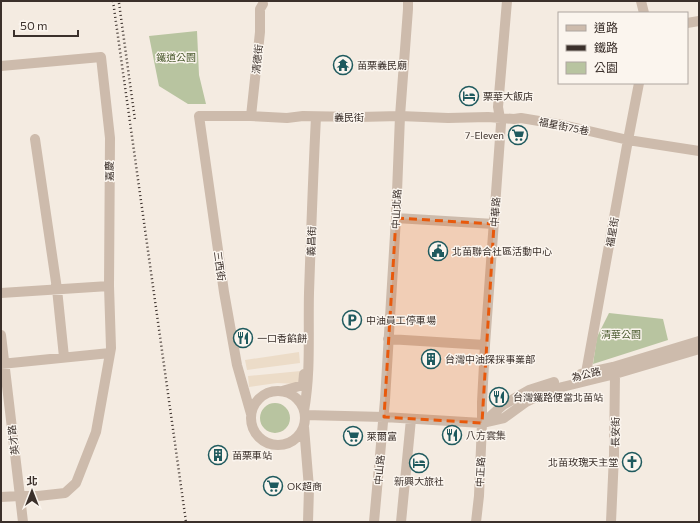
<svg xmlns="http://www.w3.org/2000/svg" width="700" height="523" viewBox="0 0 700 523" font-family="Commissioner,'Noto Sans TC',sans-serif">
  <rect width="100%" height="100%" fill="#f4ebe1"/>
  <!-- green -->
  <path fill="#b8c4a0" d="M197,31l2,44 7,29h-18l-29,-18 -10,-50z
    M609,313l54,6 5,21 -75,24 4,-27z
    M260 418a15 15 0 1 1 30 0a15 15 0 1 1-30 0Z"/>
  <!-- plaza -->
  <path fill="#ecdcc8" d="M299,352l1,11 -53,7 -2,-10z
    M301,371v12l-4,1 -20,-1 -28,4 -1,-11z"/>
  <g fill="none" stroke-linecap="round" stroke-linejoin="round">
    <!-- minor -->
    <path stroke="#cdbbac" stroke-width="10" d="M641,1l3,12
      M687,23l12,-2
      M1,66l100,-9 9,81 -1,148 2,62 -15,84 -20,51 -11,10 -27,3h-18l-19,1
      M251,116l9,-84v-23l3,-5
      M35,139l22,150 7,68
      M396,218l98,6
      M1,293l108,-7
      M1,335l22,187
      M388,339l97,6
      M1,364l109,-11
      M581,374l32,-7 86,-26
      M587,380l-1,-7 42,-233 11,-57
      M251 418a27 27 0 1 1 54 0a27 27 0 1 1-54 0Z
      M282,391l21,-6 1,-11
      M304,411c7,-40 4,-78 5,-118 2,-59 4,-118 7,-176
      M251,414l-14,-49 -13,-73 -25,-176h52l36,2 16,-2 56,1 41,-1 48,2 40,-1 26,2 7,-1 42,7 65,15 71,11
      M305,415l79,2 98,6 22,-5 22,-16 24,-12 65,-16 84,-25
      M484,422l19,-17 26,-15 25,-8
      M304,427l5,61 -1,34
      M374,522l11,-122 11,-182 4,-102 8,-107v-8
      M401,522l10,-103
      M476,522l3,-26 3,-73v-21l3,-57 16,-221 -3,-17 9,-106
      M611,522l3,-67 1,-81 -2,-6"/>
    <!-- rail -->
    <path stroke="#3b302b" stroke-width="2.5" stroke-dasharray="1 3" stroke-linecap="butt" d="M113,1l73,521
      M119,3l16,117"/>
  </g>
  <!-- marked area -->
  <path fill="#e8590c" fill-opacity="0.2" stroke="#e8590c" stroke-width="3" stroke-dasharray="8 5" stroke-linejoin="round" d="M396,218l98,6 -12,199 -98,-6z"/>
  <!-- icons -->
  <defs>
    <symbol id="temple-ring" viewBox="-11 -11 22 22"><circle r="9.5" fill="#fbf5ee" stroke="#1f5a5e" stroke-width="1.5"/><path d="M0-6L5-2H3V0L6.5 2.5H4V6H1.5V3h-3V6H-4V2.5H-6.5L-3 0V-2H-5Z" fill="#1f5a5e"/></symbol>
    <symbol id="hotel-ring" viewBox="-11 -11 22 22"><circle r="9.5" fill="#fbf5ee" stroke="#1f5a5e" stroke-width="1.5"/><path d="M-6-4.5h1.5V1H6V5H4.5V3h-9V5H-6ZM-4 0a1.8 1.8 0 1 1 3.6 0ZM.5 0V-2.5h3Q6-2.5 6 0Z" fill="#1f5a5e"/></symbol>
    <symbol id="supermarket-ring" viewBox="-11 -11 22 22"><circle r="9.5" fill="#fbf5ee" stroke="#1f5a5e" stroke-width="1.5"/><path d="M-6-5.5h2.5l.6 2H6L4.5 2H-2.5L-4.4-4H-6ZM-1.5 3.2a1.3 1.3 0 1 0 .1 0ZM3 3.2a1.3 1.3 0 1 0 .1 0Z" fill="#1f5a5e"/></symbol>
    <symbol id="civic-ring" viewBox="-11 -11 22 22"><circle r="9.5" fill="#fbf5ee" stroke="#1f5a5e" stroke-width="1.5"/><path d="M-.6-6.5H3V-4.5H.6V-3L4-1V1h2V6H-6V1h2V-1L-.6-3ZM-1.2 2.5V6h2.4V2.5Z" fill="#1f5a5e"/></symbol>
    <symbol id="parking-ring" viewBox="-11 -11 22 22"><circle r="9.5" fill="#fbf5ee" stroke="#1f5a5e" stroke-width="1.5"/><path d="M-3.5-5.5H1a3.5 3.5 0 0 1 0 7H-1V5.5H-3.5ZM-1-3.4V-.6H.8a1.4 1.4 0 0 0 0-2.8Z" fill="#1f5a5e"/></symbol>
    <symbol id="restaurant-ring" viewBox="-11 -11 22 22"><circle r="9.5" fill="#fbf5ee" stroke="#1f5a5e" stroke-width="1.5"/><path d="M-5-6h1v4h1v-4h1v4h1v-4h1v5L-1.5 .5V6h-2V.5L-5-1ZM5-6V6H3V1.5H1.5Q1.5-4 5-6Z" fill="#1f5a5e"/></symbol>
    <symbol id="building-ring" viewBox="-11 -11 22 22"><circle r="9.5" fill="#fbf5ee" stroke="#1f5a5e" stroke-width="1.5"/><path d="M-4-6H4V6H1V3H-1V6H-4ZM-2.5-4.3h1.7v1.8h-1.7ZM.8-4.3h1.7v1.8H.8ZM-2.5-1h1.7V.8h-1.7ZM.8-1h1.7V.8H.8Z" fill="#1f5a5e"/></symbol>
    <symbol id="church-ring" viewBox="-11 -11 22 22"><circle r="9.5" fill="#fbf5ee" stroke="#1f5a5e" stroke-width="1.5"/><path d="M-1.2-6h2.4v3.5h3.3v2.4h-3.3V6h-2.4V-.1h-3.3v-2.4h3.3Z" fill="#1f5a5e"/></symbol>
  </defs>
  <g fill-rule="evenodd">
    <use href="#temple-ring" x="332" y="54" width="22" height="22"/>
    <use href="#hotel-ring" x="458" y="85" width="22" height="22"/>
    <use href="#supermarket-ring" x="507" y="124" width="22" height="22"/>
    <use href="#civic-ring" x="427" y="240" width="22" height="22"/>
    <use href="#parking-ring" x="341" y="309" width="22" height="22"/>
    <use href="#restaurant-ring" x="232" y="327" width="22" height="22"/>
    <use href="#building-ring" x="420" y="348" width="22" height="22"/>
    <use href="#restaurant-ring" x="488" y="386" width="22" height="22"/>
    <use href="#restaurant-ring" x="441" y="424" width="22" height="22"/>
    <use href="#supermarket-ring" x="342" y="425" width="22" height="22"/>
    <use href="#building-ring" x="207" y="444" width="22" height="22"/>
    <use href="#church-ring" x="621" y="451" width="22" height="22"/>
    <use href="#hotel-ring" x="408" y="452" width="22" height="22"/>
    <use href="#supermarket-ring" x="262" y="475" width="22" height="22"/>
  </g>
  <g text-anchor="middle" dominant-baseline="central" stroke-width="3" stroke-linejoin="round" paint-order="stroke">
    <!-- park labels -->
    <g font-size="10" fill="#4a5a2e" stroke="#fbf5ee">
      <text x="176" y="57">鐵道公園</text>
      <text x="621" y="334">清華公園</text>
    </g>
    <!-- street labels -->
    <g font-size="10" fill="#3b302b" stroke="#fbf5ee">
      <text transform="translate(257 59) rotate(-84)">清德街</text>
      <text x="349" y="117">義民街</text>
      <text transform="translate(564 126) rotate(11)">福星街75巷</text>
      <text transform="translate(109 171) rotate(-90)">嘉慶</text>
      <text transform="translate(396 209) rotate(-87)">中山北路</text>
      <text transform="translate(495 212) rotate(-86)">中華路</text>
      <text transform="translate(612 232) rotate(-80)">福星街</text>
      <text transform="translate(311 241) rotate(-88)">義昌街</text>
      <text transform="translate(220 266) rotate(82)">三西街</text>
      <text transform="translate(586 374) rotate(-14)">為公路</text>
      <text transform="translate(615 432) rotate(-89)">長安街</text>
      <text transform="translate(13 440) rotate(-97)">英才路</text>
      <text transform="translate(379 470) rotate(-85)">中山路</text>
      <text transform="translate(480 472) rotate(-87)">中正路</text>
    </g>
    <!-- poi labels -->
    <g font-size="10" fill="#3b302b" stroke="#fbf5ee" text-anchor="start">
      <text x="357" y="65">苗栗義民廟</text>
      <text x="483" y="96">栗華大飯店</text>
      <text x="504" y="135" text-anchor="end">7-Eleven</text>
      <text x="452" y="251">北苗聯合社區活動中心</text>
      <text x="366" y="320">中油員工停車場</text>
      <text x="257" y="338">一口香餡餅</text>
      <text x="445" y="359">台灣中油探採事業部</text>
      <text x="513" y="397">台灣鐵路便當北苗站</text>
      <text x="466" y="435">八方雲集</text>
      <text x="367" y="436">萊爾富</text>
      <text x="232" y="455">苗栗車站</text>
      <text x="618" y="462" text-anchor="end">北苗玫瑰天主堂</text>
      <text x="419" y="481" text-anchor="middle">新興大旅社</text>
      <text x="287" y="486">OK超商</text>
    </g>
  </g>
  <!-- border -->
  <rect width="700" height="523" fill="none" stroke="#3b302b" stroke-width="4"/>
  <!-- legend -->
  <rect x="558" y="12" width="130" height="72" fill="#fbf5ee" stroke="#aea6a0"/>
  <rect x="566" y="25" width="20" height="6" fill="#cdbbac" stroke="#aea6a0"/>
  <text x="594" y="32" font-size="12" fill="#3b302b">道路</text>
  <rect x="566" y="45" width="20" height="6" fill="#3b302b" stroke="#aea6a0"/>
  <text x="594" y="52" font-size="12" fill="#3b302b">鐵路</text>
  <rect x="566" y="62" width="20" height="12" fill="#b8c4a0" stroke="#aea6a0"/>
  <text x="594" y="72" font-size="12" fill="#3b302b">公園</text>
  <!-- north arrow -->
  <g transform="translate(32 491)" stroke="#fbf5ee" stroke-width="3" paint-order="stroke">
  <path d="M0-3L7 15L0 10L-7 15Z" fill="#3b302b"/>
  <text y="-6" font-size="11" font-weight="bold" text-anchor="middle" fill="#3b302b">北</text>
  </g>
  <!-- scale -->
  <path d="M14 30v6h64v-6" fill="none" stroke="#3b302b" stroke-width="2"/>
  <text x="20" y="30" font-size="12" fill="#3b302b" stroke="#fbf5ee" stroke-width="3" paint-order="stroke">50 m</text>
</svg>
